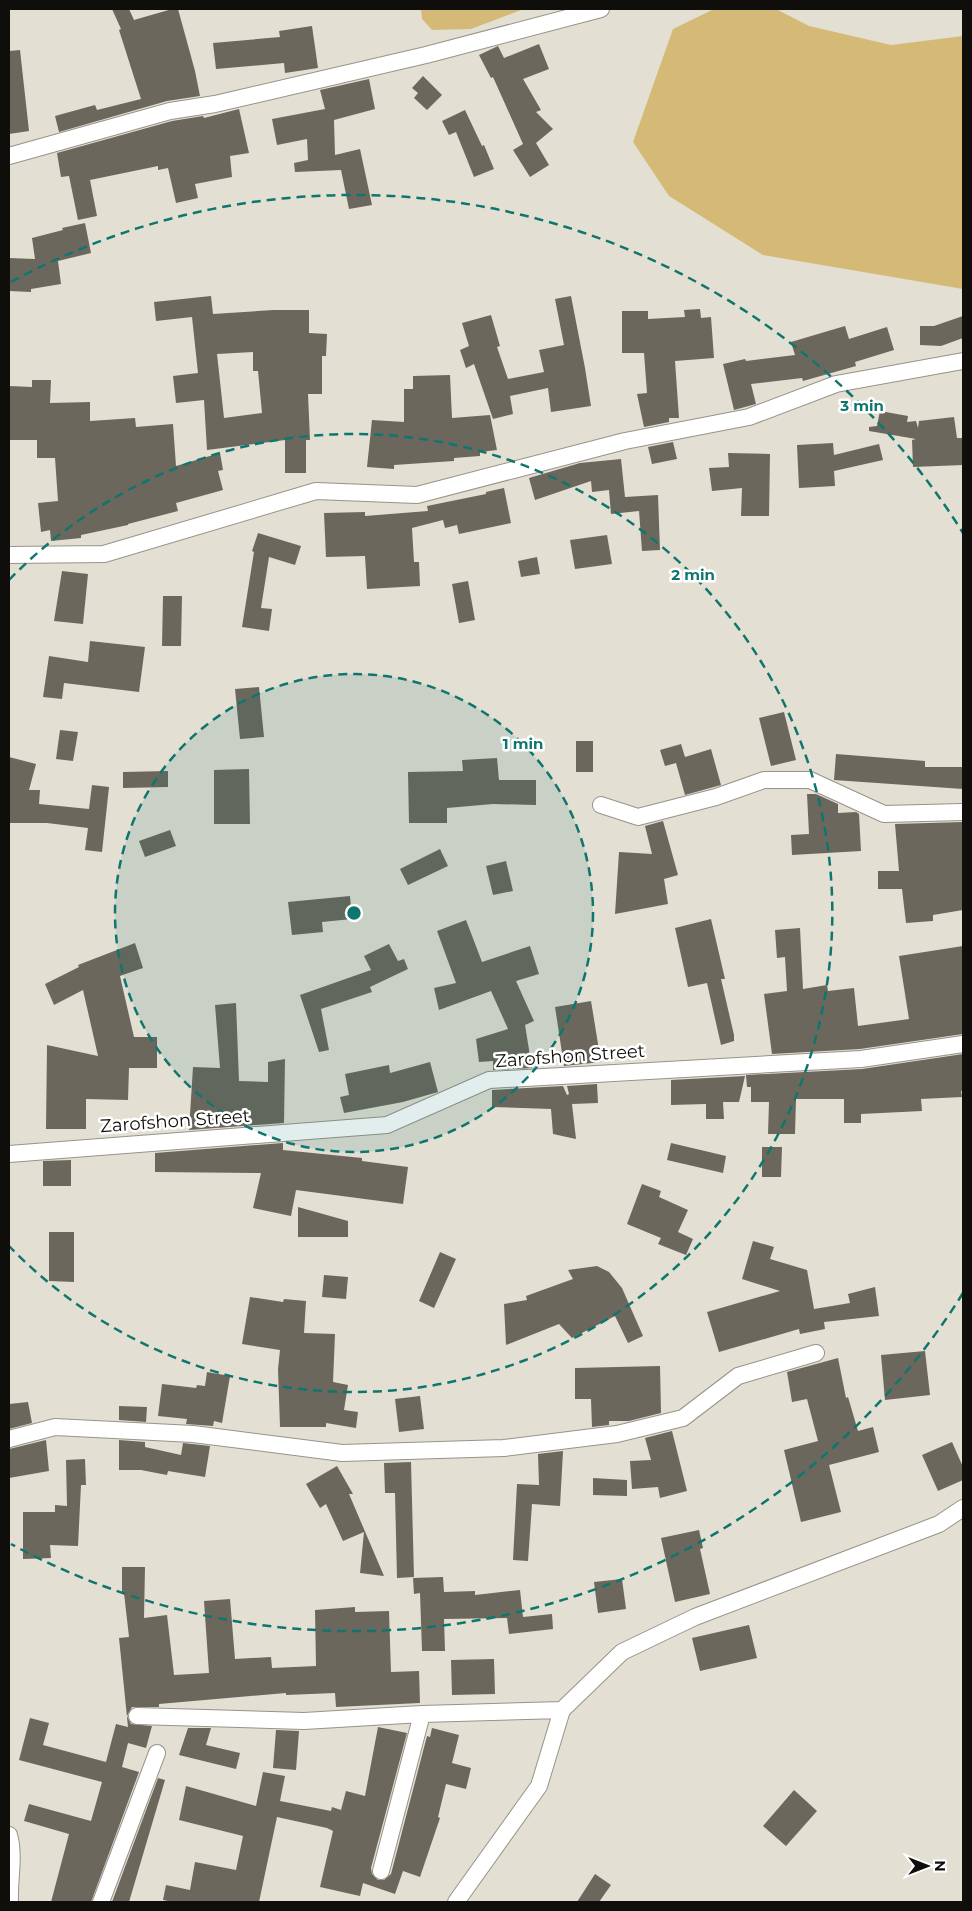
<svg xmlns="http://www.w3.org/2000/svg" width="972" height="1911" viewBox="0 0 972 1911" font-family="Montserrat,sans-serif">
  <rect width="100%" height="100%" fill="#e3dfd3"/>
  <!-- green -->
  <path fill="#d5ba77" d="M421,9h103l-53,20 -39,1 -10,-11z
    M714,9h62l33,17 82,19 72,-9v253l-200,-34 -94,-59 -36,-54 40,-113z"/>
  <!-- building -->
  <path fill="#6b675d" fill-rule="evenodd" d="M112,9h17l5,11 38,-11h6l17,62 5,25 -33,5 -108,31 -4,-16 40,-11 2,5 44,-11 -22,-69 2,-1z
    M312,26l6,42 -33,5 -1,-10 -68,6 -3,-26 67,-6 -1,-6z
    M539,44l10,25 -26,10 18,31 -5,2 17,17 -17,14 13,22 -19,12 -17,-27 10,-6 -30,-67 -2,1 -12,-23 19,-9 6,12z
    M20,50l9,81 -20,3v-83z
    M423,76l19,19 -15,15 -13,-12 4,-5 -6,-5z
    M369,79l6,30 -41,11 1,35 25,-6 12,56 -23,4 -8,-39 -46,2 -1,-9 14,-3 -1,-21 -30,6 -5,-26 53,-10 -5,-19z
    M239,109l10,44 -19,3 2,21 -37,7 3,14 -22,5 -8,-35 -10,2v-4l-68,14 7,36 -19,4 -9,-44 -8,1 -4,-24 115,-32 31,-5 1,2z
    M465,110l17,36 2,-1 10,24 -20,8 -18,-45 -7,3 -7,-14z
    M85,223l6,30 -33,8 3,23 -30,5v3l-22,-1v-33l26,1 -3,-21 31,-8 -1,-2z
    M211,296l2,18 60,-4h36v23l18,1 -1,22h-4v38h-14l2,46h-4v33h-21v-33l-78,10 -3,-50 -28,3 -3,-27 25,-3 -6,-56 -36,4 -2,-19zM253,352v19h5l4,42 -38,5 -7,-64z
    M571,296l14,72 6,38 -40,6 -3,-24 -38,8 3,18 -20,5 -19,-55 -8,4 -6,-18 9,-4 -7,-23 29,-8 9,31 -3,1 11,32 36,-7 -5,-22 25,-5 -9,-46z
    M700,309l1,9 10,-1 3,41 -39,3 4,57h-10v4l-25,5 -7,-33 10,-1 -3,-40h-22v-42h26v8l37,-2 -1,-7z
    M963,316v22l-22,8 -21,-1v-19h14z
    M845,326l4,13 38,-12 7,23 -39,12 1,4 -53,15 -1,-3 -51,6 5,20 -22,6 -11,-46 22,-5 1,2 49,-6 -4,-13z
    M450,375l2,43 38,-3 7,35 -17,2v4l-26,2v3l-60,4v4l-27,-2 5,-47 32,2v-33h9v-13z
    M32,380h19l-1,23 40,-1v19l45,-3 1,9 37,-3 3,42 44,-13 3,17 -5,1 5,19 -47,13 2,8 -50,13v1l-47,10v3l-30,3 -1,-11 -9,2 -3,-29 20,-2 -3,-43h-18v-18h-28v-54l23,1z
    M880,411l28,5 -1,6 9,-1 2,7 1,-7 35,-4 3,21h6v27l-50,2 -1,-27 4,-1 -47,-8v-4l8,-1z
    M673,442l4,17 -25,5 -4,-17z
    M833,443l1,12 45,-11 4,16 -49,11 1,15 -36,2 -2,-43z
    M728,453l42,1 -1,62h-28l1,-28 -30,3 -3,-23 20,-1z
    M621,459l4,38 33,-2 2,55 -18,1 -3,-40 -28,3 -2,-24 -17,2 -1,-11 -56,19 -6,-22 51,-15z
    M504,488l7,35 -52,11 -2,-9 -12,3 -2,-8 -31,8 2,34h5l1,24 -53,3 -2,-33 -39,1 -2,-44 41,-1v4l63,-5 -1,-5 59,-12v-2z
    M258,533l43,13 -6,19 -26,-8 -8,51 11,1 -3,22 -27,-4 12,-75 -2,-1z
    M607,535l5,29 -37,5 -5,-29z
    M537,557l3,17 -19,3 -3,-16z
    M62,571l26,3 -5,50 -29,-3z
    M468,581l7,39 -16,3 -7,-39z
    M163,596h19l-1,50h-19z
    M90,641l55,6 -6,45 -75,-9 -2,16 -19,-2 6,-41 39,6z
    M259,687l5,50 -24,2 -5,-50z
    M784,712l12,48 -25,6 -12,-48z
    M60,730l18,2 -5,29 -17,-2z
    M576,741h17v31h-17z
    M681,744l4,13 26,-8 10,36 -36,10 -9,-32 -11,3 -5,-16z
    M836,754l89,7v6h38v22l-129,-9z
    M9,757l27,7 -7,26h11l-1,14 50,5 3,-24 17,2 -7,65 -17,-2 3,-22 -41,-5h-38z
    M497,758l2,22h37v25l-43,-1 -46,4v15h-38l-1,-51 55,-1 -1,-11z
    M249,769l1,55h-36v-54z
    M168,771v16l-45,1v-16z
    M807,794h9l22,10v9l18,-1 3,2 2,37 -69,4 -1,-20 18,-1z
    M663,821l15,54 -14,4 4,25 -53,10 4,-62 33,2 -7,-28z
    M963,822v88l-30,5v6l-27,2 -4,-34h-24v-18h21l-4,-47z
    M170,830l6,16 -31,11 -6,-16z
    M440,849l8,17 -40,19 -8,-16z
    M506,861l7,30 -20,4 -7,-29z
    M350,896l2,23 -30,3 1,10 -31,3 -4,-33z
    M711,919l14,60h-4l13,56v6l-13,4 -14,-62 -19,4 -13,-59z
    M466,920l16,42 48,-16 9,28 -23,7 18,40 -9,4 7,43 -39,2v-9l-14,1 -3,-23 32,-10 -17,-38 -52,19 -5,-22 22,-5 -19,-52z
    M800,928l3,61 24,-4 1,6 26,-3 4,38 51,-7 -10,-63 64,-10v88l-103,15 -88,5 -8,-60 23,-3 -2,-34 -8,1 -2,-28z
    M135,943l8,25 -23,8 14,61h23v31h-28l-1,32 -42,-1v30h-40l1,-84 51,11 -15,-66 -29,15 -9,-21 34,-17 -1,-2z
    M389,944l9,17 6,-2 4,10 -38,18 2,5 -51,17 8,41 -10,2 -19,-57 71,-25 -7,-14z
    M591,1001l10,61 -37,4 -9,-59z
    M236,1003l3,78 29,1v-20l17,-3 -1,64 -95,7 4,-63 27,1 -5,-63z
    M963,1054v37h-2l1,6 -41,2 1,12 -61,3v9h-17v-24h-48l-1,35h-27l1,-32h-18v-15h-4l-1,-12 116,-6z
    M430,1062l8,30 -35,10 -59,11 -4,-16 9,-2 -4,-21 44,-9 1,8z
    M745,1076l-6,26h-16l1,17h-18v-15l-35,1v-25z
    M597,1084l1,19 -26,1 4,35 -23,-5 -2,-25 -59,-2v-17l71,-4 4,9 2,-1 -2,-8z
    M283,1143v7l79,8v3l46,6 -5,37 -107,-14 -5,26 -38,-8 8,-35 -106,-1v-19z
    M671,1143l55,13 -3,17 -56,-13z
    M762,1147h20l-1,30h-19z
    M71,1160v26h-28v-25z
    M642,1184l19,7 -2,6 29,13 -10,22 15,7 -7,16 -28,-11 3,-6 -34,-14z
    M298,1207l50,14v16h-50z
    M49,1232h25v50l-25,-1z
    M753,1241l21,6 -4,12 37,11 7,39 36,-6 -2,-9 27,-7 4,29 -55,6 1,7 -25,5 -1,-5 -80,23 -12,-40 73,-21 -38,-12z
    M440,1252l16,7 -22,49 -15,-7z
    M597,1266l12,6 13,16 21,48 -15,7 -13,-27 -43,22 -13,-14 -53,21 -2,-41 23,-4 -1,-4 47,-17 -5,-9z
    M324,1275l24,2 -2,22 -24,-2z
    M250,1297l33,5 1,-3 22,2 -2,32 31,1 -2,48 15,3 -4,25 14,2 -2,16 -30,-5v4h-46l-2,-58 2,-19 -38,-6z
    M925,1351l5,44 -45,5 -4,-45z
    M838,1358l8,40 2,-1 10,34 15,-4 6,25 -50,13 12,47 -40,10 -17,-72 34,-9 -11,-42 -15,3 -5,-30z
    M660,1366l1,47 -32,8h-20v4l-17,2 -1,-28h-16v-31z
    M207,1372l23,4 -8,47 -8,-2 -1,5 -27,-2 1,-5 -29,-3 4,-32 34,4 1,-3 8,1z
    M420,1396l4,33 -25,3 -4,-33z
    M28,1402l4,21 -23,6v-25z
    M119,1406l28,1 -1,15 -27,-2z
    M672,1431l15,60 -27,7 -2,-11 -26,2 -2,-28 21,-1 -6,-22z
    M46,1440l3,31 -40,7v-29z
    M119,1440l26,2v5l36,8 2,-12 27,3 -5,31 -37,-6 -1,4 -26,-5h-22z
    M952,1442l11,25v13l-25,11 -16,-36z
    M563,1451l-3,55 -28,-2 -4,57 -15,-1 4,-76 22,1 -1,-31z
    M85,1459l1,26h-5l-3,61 -28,-1 1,13 -28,1v-47h32v-7l12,1 -1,-46z
    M411,1462l3,115 -17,1 -2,-85h-10l-1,-30z
    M337,1466l16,28h-4l35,82 -24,-3 4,-41 -21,9 -17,-37 -6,4 -14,-24z
    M593,1478l34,2v16l-34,-1z
    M699,1530l4,18 -3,1 10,45 -35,8 -14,-64z
    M122,1567h23l-1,51 23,-3 7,60 35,-2 -5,-72 26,-2 5,60 36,-2 1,11 44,-2 -1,-56 40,-3v5l34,-1 2,61 28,-1 1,32 -84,4 -1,-14 -49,2v-2l-127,11v3h-27l-5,9 4,8 21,2 -6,22 -18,-5 -6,24 17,5 -48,130h-40l18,-68 -45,-13 5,-17 62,17 11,-39 -83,-22 11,-42 19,5 -6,22 63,17 10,-38 12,3 -9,-89 10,-1 -5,-44h-2z
    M443,1577l1,15 31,-1v4l45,-5 3,27 29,-3 1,15 -44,5 -2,-16 -63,1 1,32h-23l-2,-58 -6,1 -1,-16z
    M622,1579l4,30 -28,4 -4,-31z
    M749,1625l8,33 -57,13 -8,-33z
    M494,1659l1,35 -43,1 -1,-35z
    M378,1727l29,6 -36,135 1,6 6,6h6l7,-6 36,-138 3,1 2,-9 27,7 -7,28 19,5 -5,21 -20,-5 -8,33 2,1 -20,59 -17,-6 -8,23 -32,-11 -3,13 -40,-9 13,-56 -6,-3 -50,-11 -18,85h-86l-10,-2 3,-15 24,5 5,-28 41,8 7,-34 -64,-16 7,-34 70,20 7,-34 22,4 -5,25 51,10 1,-4 9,3 5,-19 19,5z
    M188,1728h23l-5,17 34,8 -4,16 -57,-14z
    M276,1730l23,1 -3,39 -23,-2z
    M158,1778l7,2 -36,122h-17z
    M794,1790l23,21 -31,35 -23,-20z
    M595,1874l16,11 -12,17h-22z"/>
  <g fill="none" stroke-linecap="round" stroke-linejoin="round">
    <defs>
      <path id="street" d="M9,156l161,-45 45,-7 211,-49 175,-46
        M9,555l95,-1 212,-63 101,4 208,-54 124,-24 87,-33 127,-23
        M601,805l37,12 78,-20 48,-17h46l74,34 79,-2
        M9,1154l378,-29 102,-45 372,-21 102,-15
        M9,1439l46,-12 138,7 149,19 162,-5 113,-14 66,-16 55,-42 78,-23
        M137,1716l167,5 118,-7 140,-4
        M9,1835c6,21 0,45 1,67
        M381,1871l41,-157
        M101,1902l56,-149
        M456,1902l83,-116 23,-76 60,-58 73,-35 244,-93 24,-16"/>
    </defs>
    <!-- street casing -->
    <use href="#street" stroke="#989388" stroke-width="18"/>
    <!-- street -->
    <use href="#street" stroke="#fff" stroke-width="16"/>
  </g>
  <!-- distance rings -->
  <circle cx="354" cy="913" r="239" fill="#0f766e" fill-opacity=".12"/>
  <g fill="none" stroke="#0f766e" stroke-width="2.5" stroke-dasharray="9 6">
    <circle cx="354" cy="913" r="239"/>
    <path d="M9 580A479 479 0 1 1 9 1246"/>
    <path d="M963 1293A718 718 0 0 1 11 1544M11 282A718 718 0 0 1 963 533"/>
  </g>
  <g text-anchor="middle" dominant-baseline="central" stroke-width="5" stroke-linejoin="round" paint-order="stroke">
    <!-- street labels -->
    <g font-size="18" fill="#100e0a" stroke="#fff">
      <text transform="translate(570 1056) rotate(-4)">Zarofshon Street</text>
      <text transform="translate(175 1121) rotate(-4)">Zarofshon Street</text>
    </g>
  </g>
  <circle cx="354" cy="913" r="8" fill="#0f766e" stroke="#fff" stroke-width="2.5"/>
  <g font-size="15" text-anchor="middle" font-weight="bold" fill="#0f766e" stroke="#fff" stroke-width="5" stroke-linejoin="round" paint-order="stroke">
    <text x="862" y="411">3 min</text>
    <text x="693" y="580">2 min</text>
    <text x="523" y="749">1 min</text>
  </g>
  <!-- border -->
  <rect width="972" height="1911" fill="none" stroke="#100e0a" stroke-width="20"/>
  <!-- north arrow -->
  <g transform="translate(927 1866) rotate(90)" stroke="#ffffff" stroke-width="4" paint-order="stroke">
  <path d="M0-4L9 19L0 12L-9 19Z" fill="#100e0a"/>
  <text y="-8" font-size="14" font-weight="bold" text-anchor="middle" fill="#100e0a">N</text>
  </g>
</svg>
